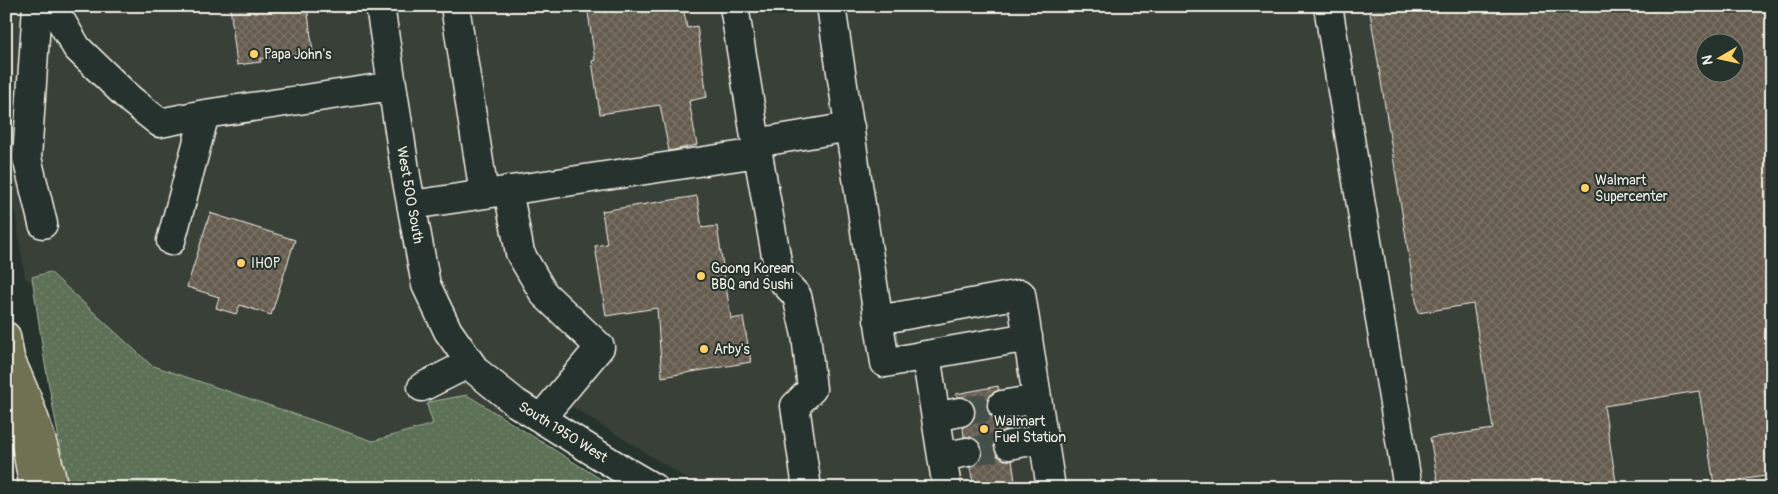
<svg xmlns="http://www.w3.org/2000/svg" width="1778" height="494" viewBox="0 0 1778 494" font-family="Pangolin,sans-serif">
  <defs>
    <pattern id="grass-dots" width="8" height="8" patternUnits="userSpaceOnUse" patternTransform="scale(1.25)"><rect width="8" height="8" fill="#5c7155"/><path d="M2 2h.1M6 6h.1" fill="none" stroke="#74866d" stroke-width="1.8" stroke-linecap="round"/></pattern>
    <pattern id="building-cross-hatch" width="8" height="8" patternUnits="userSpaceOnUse" patternTransform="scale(1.25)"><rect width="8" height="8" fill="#655b4f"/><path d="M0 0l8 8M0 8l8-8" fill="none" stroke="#7c7368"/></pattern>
  </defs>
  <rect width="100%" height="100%" fill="#26332d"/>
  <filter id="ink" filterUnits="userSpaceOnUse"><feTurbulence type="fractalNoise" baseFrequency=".02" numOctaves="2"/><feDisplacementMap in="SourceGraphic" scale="10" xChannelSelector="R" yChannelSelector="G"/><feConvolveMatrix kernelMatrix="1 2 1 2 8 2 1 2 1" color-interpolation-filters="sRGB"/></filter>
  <g filter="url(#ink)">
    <!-- built -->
    <path fill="#393f37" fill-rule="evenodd" d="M6,6h1766v482h-1070l-128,-80 -140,16 -61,18 -132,-44 -91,-33 -125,-87 -19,-127zM1706,42h30v30h-30z"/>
    <!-- grass -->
    <path fill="url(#grass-dots)" stroke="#a8b19e" d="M50,272l101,93 222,76 60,-17 -6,-19 2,-3 38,-7 148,93h-547l-23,-124 -13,-87z"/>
    <!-- building -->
    <path fill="url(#building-cross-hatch)" stroke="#f4f1e8" fill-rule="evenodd" d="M230,6h77l6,46 -53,7 1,3 -24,3z
      M587,6h96l4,22 10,-2 10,71 -18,4 8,44 -28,6 -9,-46 -60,9 -8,-53 3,-1z
      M1369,6h403v374l-9,1 9,56v38l-58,9 -15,-93 -95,15 13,82h-178l-9,-50 63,-9 -20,-125 -55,9zM1706,42h30v30h-30z
      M697,196l5,32 15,-2 14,93 12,-2 8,45 -89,15 -5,-69 -51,8 -11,-70 12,-2 -5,-33z
      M210,213l85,27 -24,75 -31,-10 -4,9 -20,-6 3,-11 -32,-10z
      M998,386l1,4 -7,3 -4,6 -1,8 3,8 7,5h8l1,10 -7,3 -4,6 -1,8 3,8 7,5h8l4,28h-42l-4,-21 8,-4 4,-6v-8l-4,-8 -6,-4h-8l-1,-10 8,-4 4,-7v-7l-4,-8 -7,-4h-7l-1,-3z"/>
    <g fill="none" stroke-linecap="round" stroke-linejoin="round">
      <!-- minor-tunnel -->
      <path stroke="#455049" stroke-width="28" stroke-dasharray="28 14" stroke-linecap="butt" d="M960,412l42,-7
        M967,452l42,-7"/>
      <defs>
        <path id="minor" d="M37,6l-10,152 16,66
          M52,6l25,42 54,52 29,23 45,-9 187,-28
          M380,6l26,170 20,109 22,46 28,40 40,32 102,64 36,21
          M455,6l29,188
          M734,6l22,137 94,-16
          M831,6l54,357 41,-8 21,133
          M1328,6l80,482
          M756,143l24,135 17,18 9,39 6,54 -17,17 12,82
          M508,190l12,63 24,41 56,53 -59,71
          M412,205l346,-52
          M171,241l34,-127
          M878,320l143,-26 30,194
          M926,355l102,-18
          M422,387l48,-24
          M1002,405l35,-6
          M936,417l24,-5
          M1009,445l34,-6
          M942,457l25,-5"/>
        <path id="major" d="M6,336l28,152"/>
        <path id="highway" d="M11,361c19,41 33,82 43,127"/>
      </defs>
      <!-- minor casing -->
      <use href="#minor" stroke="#f4f1e8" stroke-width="31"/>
      <!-- major casing -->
      <use href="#major" stroke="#f4f1e8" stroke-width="31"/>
      <!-- highway casing -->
      <use href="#highway" stroke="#f4f1e8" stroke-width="31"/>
      <!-- minor -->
      <use href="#minor" stroke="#26332d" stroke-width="28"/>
      <!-- major -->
      <use href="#major" stroke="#706f52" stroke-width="28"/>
      <!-- highway -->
      <use href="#highway" stroke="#706f52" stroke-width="28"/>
    </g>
  </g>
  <!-- markers -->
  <g fill="#ffd166" stroke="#26332d" stroke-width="2">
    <circle cx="254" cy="54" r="5"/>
    <circle cx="1585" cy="188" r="5"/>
    <circle cx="241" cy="263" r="5"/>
    <circle cx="701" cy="276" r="5"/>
    <circle cx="704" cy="349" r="5"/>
    <circle cx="984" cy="429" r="5"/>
  </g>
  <g text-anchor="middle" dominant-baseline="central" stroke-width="4" stroke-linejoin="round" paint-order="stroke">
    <!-- poi labels -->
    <g font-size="14" fill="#f4f1e8" stroke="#26332d" text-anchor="start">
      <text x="264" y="54">Papa John's</text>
      <text x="1595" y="180">Walmart<tspan x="1595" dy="16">Supercenter</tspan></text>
      <text x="251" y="263">IHOP</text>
      <text x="711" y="268">Goong Korean<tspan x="711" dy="16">BBQ and Sushi</tspan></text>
      <text x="714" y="349">Arby's</text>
      <text x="994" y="421">Walmart<tspan x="994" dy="16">Fuel Station</tspan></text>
    </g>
    <!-- street labels -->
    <g font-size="14" fill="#f4f1e8" stroke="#26332d">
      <text transform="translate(410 195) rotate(80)">West 500 South</text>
      <text transform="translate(563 432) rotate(32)">South 1950 West</text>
    </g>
  </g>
  <!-- margin -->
  <rect width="1778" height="494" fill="none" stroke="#26332d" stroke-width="25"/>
  <rect x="12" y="12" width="1753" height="469" fill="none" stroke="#f4f1e8" stroke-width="2" filter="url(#ink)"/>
  <!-- north arrow -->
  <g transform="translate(1720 58) rotate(261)"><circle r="24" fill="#26332d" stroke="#787f78"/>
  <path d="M0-4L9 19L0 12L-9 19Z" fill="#ffd166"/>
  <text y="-8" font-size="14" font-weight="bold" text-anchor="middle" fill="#f4f1e8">N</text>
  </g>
</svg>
